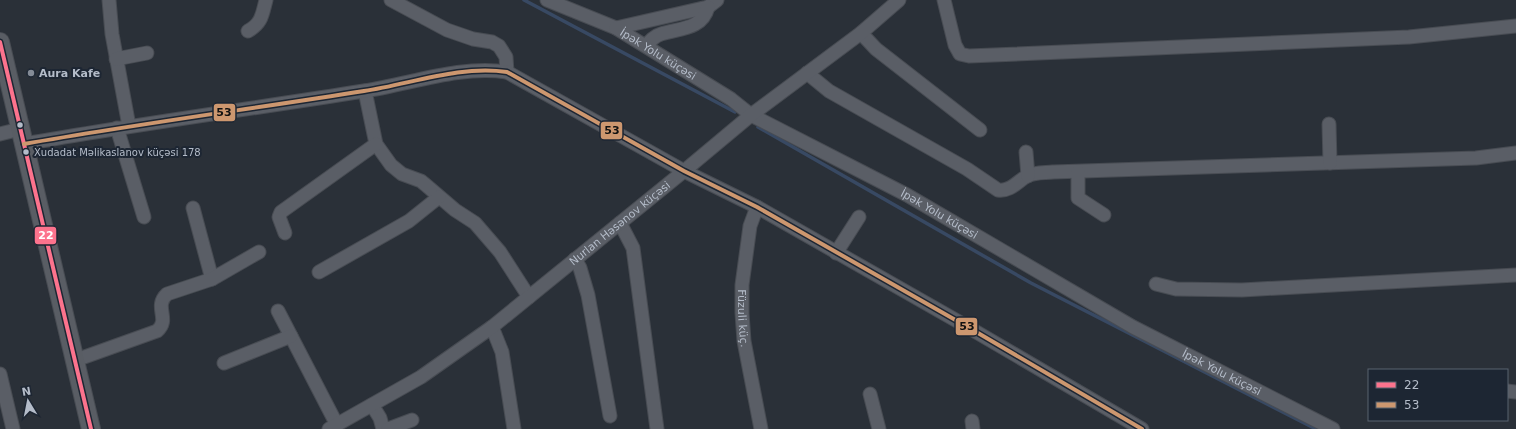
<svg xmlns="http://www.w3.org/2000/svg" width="1516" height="429" viewBox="0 0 1516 429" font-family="'DejaVu Sans',sans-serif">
  <rect width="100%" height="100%" fill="#2a3038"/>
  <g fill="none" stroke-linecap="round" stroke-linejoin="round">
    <!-- stream -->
    <path stroke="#384963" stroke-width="3.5" d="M524,0l211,112
      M758,127l273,156 285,146"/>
    <defs>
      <g id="street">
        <path d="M109,0l3,34 17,92"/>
        <path d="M391,0l56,30 26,9 19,3 7,4 7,11 1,15"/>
        <path id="s1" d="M547,0l69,28 115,71 20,16 156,80 226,132 200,102"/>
        <path d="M944,0l11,45 5,9 9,2 440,-19 107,-11"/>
        <path d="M616,28l92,-21 9,-7"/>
        <path d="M248,31c14,-8 14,-16 18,-31"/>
        <path d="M861,33l15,16 104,81"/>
        <path d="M646,46c4,-5 8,-10 15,-12 18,-6 41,-4 47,-27"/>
        <path d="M116,59l31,-6"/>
        <path d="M807,73l22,18 138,78 31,21c12,2 20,-9 29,-14 8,-4 18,-3 26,-4l423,-14 40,-5"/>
        <path d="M365,91l11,53 15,21 11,9 19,7 6,5 28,24 20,13 25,29 29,45"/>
        <path d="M1329,124l1,39"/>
        <path d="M117,128l27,89"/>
        <path d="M0,134l20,-5"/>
        <path d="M24,144c113,-20 227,-35 340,-53 47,-7 95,-26 143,-19l177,99 73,36 209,119 176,103"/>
        <path d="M1026,152l2,24"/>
        <path d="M1078,172v26l26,17"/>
        <path id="s2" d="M757,207l-7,19 -8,59v28l2,28 17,88"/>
        <path d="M193,208l19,71"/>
        <path d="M620,223l13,25 24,181"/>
        <path d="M285,233l-6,-16 2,-5 95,-68"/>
        <path d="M836,253l23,-36"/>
        <path d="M575,259l5,9 8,27 22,121"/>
        <path d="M319,272l90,-51 30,-24"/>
        <path d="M1156,284l20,5 66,1 274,-15"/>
        <path d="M278,311l59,114"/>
        <path d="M492,327l10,25 12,77"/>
        <path d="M76,360l81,-29c14,-12 -4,-24 10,-37l45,-15 47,-27"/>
        <path d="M224,363l67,-27"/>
        <path d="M0,374l13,55"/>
        <path d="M1507,391l9,1"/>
        <path d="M870,394l9,35"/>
        <path d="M372,405l8,13 3,11"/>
        <path d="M972,421l1,8"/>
        <path id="s3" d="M329,429l92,-52 71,-50 192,-156 67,-56 110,-82 38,-33"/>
        <path d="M388,429l24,-9"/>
      </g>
      <path id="secondary" d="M0,42l91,387"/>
    </defs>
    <!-- street casing -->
    <use href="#street" stroke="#484c53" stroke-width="15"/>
    <!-- secondary casing -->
    <use href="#secondary" stroke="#484c53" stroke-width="20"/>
    <!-- street -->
    <use href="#street" stroke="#5a5e66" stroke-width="13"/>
    <!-- secondary -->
    <use href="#secondary" stroke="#595d64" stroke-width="18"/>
    <defs>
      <path id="bus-1" d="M0,42l91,387"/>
      <path id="bus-2" d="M24,144c113,-20 227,-35 340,-53 47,-7 95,-26 143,-19l177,99 73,36 209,119 176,103"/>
    </defs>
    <!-- bus-1 casing -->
    <use href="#bus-1" stroke="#1d2633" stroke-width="7"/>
    <!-- bus-2 casing -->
    <use href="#bus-2" stroke="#1d2633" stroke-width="7"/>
    <!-- bus-1 -->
    <use href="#bus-1" stroke="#fc738d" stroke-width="4"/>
    <!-- bus-2 -->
    <use href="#bus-2" stroke="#cd976f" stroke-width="4"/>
  </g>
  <!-- markers -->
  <circle fill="#848b96" stroke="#1d2633" stroke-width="1.5" cx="31" cy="73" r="4"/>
  <g fill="#b4bcc9" stroke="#1d2633" stroke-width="1.5">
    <circle cx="20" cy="125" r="3.5"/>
    <circle cx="26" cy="152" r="3.5"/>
  </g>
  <g text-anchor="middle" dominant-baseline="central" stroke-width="4" stroke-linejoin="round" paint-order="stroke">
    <!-- bus labels -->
    <g font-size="10" fill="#b4bcc9" stroke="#1d2633" text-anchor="start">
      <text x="34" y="152">Xudadat Məlikaslanov küçəsi 178</text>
    </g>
    <!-- street labels -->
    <g font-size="11" fill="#b4bcc9" stroke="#1d2633">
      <text stroke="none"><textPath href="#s1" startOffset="124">İpək Yolu küçəsi</textPath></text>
      <text stroke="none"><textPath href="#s1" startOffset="448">İpək Yolu küçəsi</textPath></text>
      <text stroke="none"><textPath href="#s3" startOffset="357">Nurlan Həsənov küçəsi</textPath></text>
      <text stroke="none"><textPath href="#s2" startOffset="113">Füzuli küç.</textPath></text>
      <text stroke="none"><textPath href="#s1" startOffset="772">İpək Yolu küçəsi</textPath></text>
    </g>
    <!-- poi labels -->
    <g font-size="11" font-weight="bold" fill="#b4bcc9" stroke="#1d2633" text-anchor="start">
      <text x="39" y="73">Aura Kafe</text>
    </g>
  </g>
  <g stroke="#1d2633" stroke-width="1.5">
    <rect x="213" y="103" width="23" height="19" rx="4" fill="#cd976f"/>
    <rect x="600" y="121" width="23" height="19" rx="4" fill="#cd976f"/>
    <rect x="34" y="226" width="23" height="19" rx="4" fill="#fc738d"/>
    <rect x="955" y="317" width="23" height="19" rx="4" fill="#cd976f"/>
  </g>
  <g font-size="11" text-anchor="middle" font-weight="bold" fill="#fff">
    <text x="46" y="239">22</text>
  </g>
  <g font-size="11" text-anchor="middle" font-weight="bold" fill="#111">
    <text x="224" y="116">53</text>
    <text x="612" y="134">53</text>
    <text x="967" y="330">53</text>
  </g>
  <!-- legend -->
  <rect x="1368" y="369" width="140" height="52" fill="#1d2633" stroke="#59626f"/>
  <rect x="1376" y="382" width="20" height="6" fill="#fc738d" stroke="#59626f"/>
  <text x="1404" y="389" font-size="12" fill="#b4bcc9">22</text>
  <rect x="1376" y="402" width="20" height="6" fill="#cd976f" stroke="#59626f"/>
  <text x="1404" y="409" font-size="12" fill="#b4bcc9">53</text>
  <!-- north arrow -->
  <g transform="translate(28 401) rotate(350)" stroke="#1d2633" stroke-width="3" paint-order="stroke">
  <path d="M0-3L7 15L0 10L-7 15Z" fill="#b4bcc9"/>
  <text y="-6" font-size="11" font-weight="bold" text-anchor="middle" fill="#b4bcc9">N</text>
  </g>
</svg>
